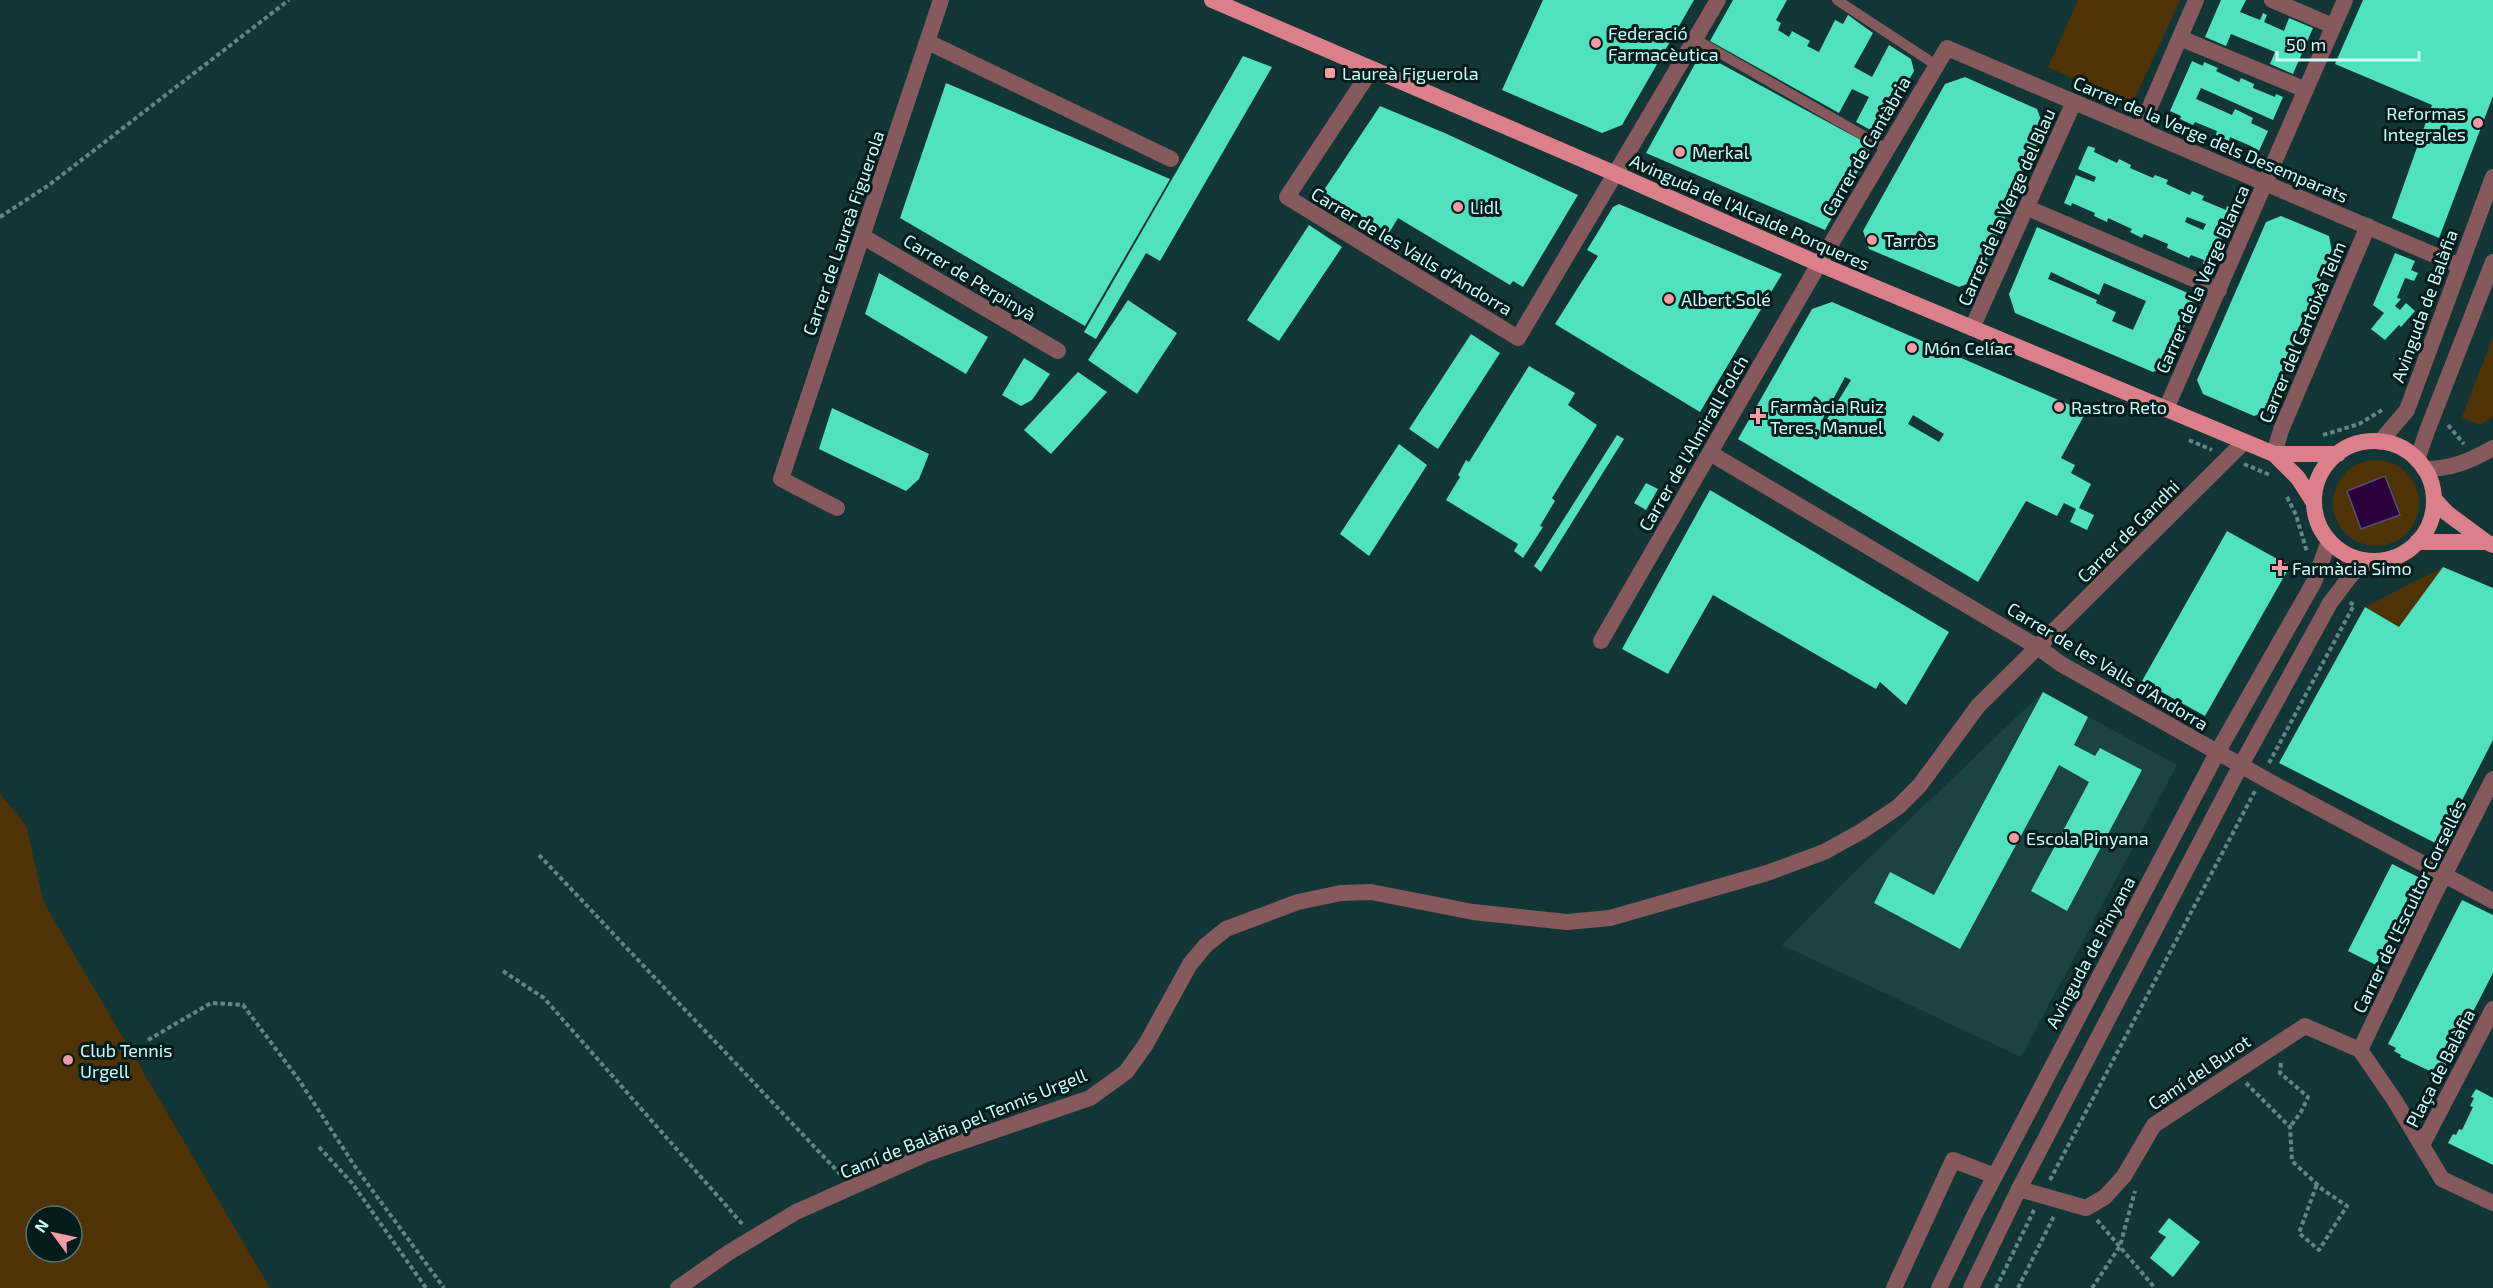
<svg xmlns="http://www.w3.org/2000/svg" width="2493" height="1288" viewBox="0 0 2493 1288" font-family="'Exo 2',sans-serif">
  <rect width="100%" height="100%" fill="#123535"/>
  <!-- built -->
  <path fill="#1b4342" d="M2043,692l134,73 -156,292 -239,-112 58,-59z"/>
  <!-- green -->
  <path fill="#4f3305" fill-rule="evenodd" d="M2078,0h102l-48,105 -84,-38z
    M2493,337v80l-13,8 -18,-8z
    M2333 503a43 43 0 1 1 86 0a43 43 0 1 1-86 0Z
    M2443,567l-44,60 -34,-20z
    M0,794l26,31 18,78 226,385h-270zM36,1216h36v36h-36z"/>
  <!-- water -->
  <path fill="#2a003b" stroke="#5a4c74" stroke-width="1.5" d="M2385,476l15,39 -39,14 -14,-38z"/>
  <!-- building -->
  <path fill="#50e2be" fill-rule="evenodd" d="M1543,0h151l-72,125 -20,8 -100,-43z
    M1733,0h54l-11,20 5,3 -3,7 11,7 3,-6 18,10 -3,5 12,6 16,-32 8,4 5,-9 25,18 -19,34 18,10 17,-32 22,14 3,12 -36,63 -22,-12 13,-25 -17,-8 -13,24 -129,-72z
    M2221,0h25l-6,12 20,8 3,-7 4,2 -3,7 20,9 5,-13 24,10 -20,46 -23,-10 5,-12 -44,-18 -5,12 -21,-9z
    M2363,0h130v96l-54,142 -47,-20 40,-113 -97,-41z
    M1701,53l171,93 -47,84 -179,-77z
    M1243,56l29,11 -112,194 -14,-8 -50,86 -12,-7z
    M2192,61l11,5 1,-4 14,6 -2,3 23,11 2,-4 13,6 -1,4 22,9 1,-3 7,3 -10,23 -72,-32 -5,11 36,16 3,-6 18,9 -2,5 17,8 -10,22 -7,-3 2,-3 -23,-10 -1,4 -13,-6 1,-4 -22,-9 -2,3 -13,-6 1,-3 -11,-5z
    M1965,77l72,32 7,19 -66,152 -19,7 -90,-38 -6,-18 82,-147z
    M946,83l224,96 -85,147 -185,-108z
    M1380,106l67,28 131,61 -55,92 -10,-6 -3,4 -112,-67 -9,15 -67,-40z
    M2088,146l7,2 -1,4 23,11 2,-4 12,6 -1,3 23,10 2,-3 13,5 -2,4 24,11 2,-4 12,5 -2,4 24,10 1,-4 7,4 -24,57 -7,-3 1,-4 -13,-5 -2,3 -22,-10 1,-4 -24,-10 -2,4 -12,-6 2,-3 -24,-11 -1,4 -13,-6 1,-3 -23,-10 -1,3 -7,-3 12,-28 18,7 2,-5 -18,-8zM2187,217l19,7 -3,6 -18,-8z
    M1619,204l163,70 -82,138 -145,-88 43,-68 -11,-6 26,-43z
    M2281,216l48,20 3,16 -64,159 -14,5 -51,-22 -6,-14 69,-158z
    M1309,225l33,22 -63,94 -32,-21z
    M2037,227l160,70 -31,71 -13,4 -138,-59 -6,-19zM2051,272l48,23 5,-12 42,18 -13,29 -21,-9 4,-9 -20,-9 1,-3 -49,-21z
    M2395,253l20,8 -4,9 7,3 -4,8 -9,-3 -8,20 4,1 -6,7 5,4 6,-7 9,8 -14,16 -2,-2 -14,15 -14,-11 13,-16 -11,-8z
    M879,273l109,64 -22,37 -101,-60z
    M1128,300l49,33 -40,61 -49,-34z
    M1832,302l254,110 -25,46 14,7 -4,8 20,11 -12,24 15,7 -7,15 -17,-8 6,-13 -12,-6 -7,13 -31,-15 -48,81 -240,-143 74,-130zM1845,377l6,3 -27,44 -3,-2zM1913,415l31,19 -5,8 -31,-18z
    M1471,334l29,19 -62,96 -29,-20z
    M1024,358l26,16 -18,26 -11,6 -19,-11z
    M1529,366l46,27 -7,12 29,20 -45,73 3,3 -15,25 3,1 -20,31 -9,-7 4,-7 -72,-44 14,-23 -2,-2 8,-15 3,2z
    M1078,372l29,20 -56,62 -27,-24z
    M832,408l97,46 -10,25 -13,12 -87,-42z
    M1617,435l7,4 -83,133 -7,-6z
    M1399,444l28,21 -58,91 -29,-22z
    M1646,483l12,6 -12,21 -12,-7z
    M1710,490l239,142 -43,73 -26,-23 -4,7 -163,-94 -45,79 -46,-25z
    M2227,531l63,35 -85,150 -63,-35z
    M2443,567l50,21v152l-54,105 -160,-82 86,-156 34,20z
    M2043,692l45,25 -14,28 21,11 5,-8 42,22 -75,141 -36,-20 58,-109 -30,-17 -99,184 -86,-46 16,-31 44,23z
    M2392,864l28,14 -44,87 -28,-14z
    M2462,900l31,15v58l-51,99 -8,-4 -2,4 -32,-15 1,-2 -7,-4 2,-3 -8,-4z
    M2476,1089l17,9v67l-45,-22 5,-9 3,1 3,-6 3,1 11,-23 -3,-1 4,-8 -3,-1z
    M2169,1218l31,24 -27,35 -23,-19 16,-21 -8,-5z"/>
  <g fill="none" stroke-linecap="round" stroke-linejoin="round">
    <!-- path -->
    <path stroke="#5e8786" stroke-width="4" stroke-dasharray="4.5 3" stroke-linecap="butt" d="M0,217l49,-32 240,-185
      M2448,425l16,19
      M2323,435l36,-11 23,-14
      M2189,440l23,10
      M2244,464l26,11
      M2287,497l9,18 11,37
      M2269,763l85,-158 -5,-3
      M539,855l301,319
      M503,971l41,27 200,228
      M148,1040l63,-37 32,2 56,75 57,88 88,120
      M2281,1063l-1,10 28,24 -7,15 -11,15
      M2246,1083l44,44 2,34 30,28 25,17 -28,44 -20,-17 18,-49
      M319,1147l33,36 74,105
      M2050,1180l205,-389
      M2097,1220l58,68
      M1996,1288l38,-78
      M2018,1288l36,-72
      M2092,1288l28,-42 15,-55"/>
    <!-- service -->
    <path stroke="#86595d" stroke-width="10" d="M1837,0l99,65
      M1695,39l192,110"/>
    <!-- minor -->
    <path stroke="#86595d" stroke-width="16" d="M2272,0l61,26
      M2180,38l126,52
      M928,42l243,117
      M1371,70l-84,127 231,141 200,-338
      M2140,130l56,-130
      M2028,208l191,82
      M862,236l196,115
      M1972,328l102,-226
      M2166,409l179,-409
      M1710,453l329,195 22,16 213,120 219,117
      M2274,454l7,-24 87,-204
      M2424,469c28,0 46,-8 69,-21
      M837,508l-56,-29 160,-479
      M1601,641l211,-365 135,-228 513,218
      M2360,1050l73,-153 60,-118
      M2360,1050l35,51 47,78 51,24
      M2422,1145l71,-136
      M2019,1189l67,19 19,-11 19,-21 30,-51 151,-99 55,24
      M678,1288l50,-35 68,-41 130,-58 164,-56 36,-26 20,-28 44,-80 16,-19 20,-16 72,-27 43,-9 30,-1 102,20 94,10 43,-4 157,-45 57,-21 38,-21 36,-24 22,-22 58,-79 266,-264
      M1894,1288l59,-128 42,16"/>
    <!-- tertiary -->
    <path stroke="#86595d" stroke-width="16" d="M2380,442l27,-32 86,-233
      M2417,460l10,-29 66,-169
      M1939,1288l38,-78 240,-457 97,-171 15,-41
      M1971,1288l48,-99 215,-411 96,-175 22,-29 16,-13"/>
    <!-- primary -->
    <path stroke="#db7f8a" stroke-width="16" d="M1212,0l404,174 203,90 455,190 24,24 16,25
      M2314 501a60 60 0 1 1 120 0a60 60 0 1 1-120 0Z
      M2274,454h64
      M2434,499l13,14 39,29
      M2417,542h69l7,3"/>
  </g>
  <!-- markers -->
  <g fill="#f49aa4" stroke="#031b1b" stroke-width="2">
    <circle cx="1596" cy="43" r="6"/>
    <rect x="1324" y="67" width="12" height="12" rx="3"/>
    <circle cx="2478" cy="123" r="6"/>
    <circle cx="1680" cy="152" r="6"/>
    <circle cx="1458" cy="207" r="6"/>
    <circle cx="1872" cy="240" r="6"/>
    <circle cx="1669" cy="299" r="6"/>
    <circle cx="1912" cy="348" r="6"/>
    <circle cx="2059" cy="407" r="6"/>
    <path d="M1755 407h6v6h6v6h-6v6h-6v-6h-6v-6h6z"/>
    <path d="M2277 559h6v6h6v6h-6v6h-6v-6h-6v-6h6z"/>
    <circle cx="2014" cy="838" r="6"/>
    <circle cx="68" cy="1060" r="6"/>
  </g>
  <g text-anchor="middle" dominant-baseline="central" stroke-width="6" stroke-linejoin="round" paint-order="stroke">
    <!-- poi labels -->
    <g font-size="18" fill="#cafcfa" stroke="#031b1b" text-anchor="start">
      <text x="1608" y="33">Federació<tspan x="1608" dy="21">Farmacèutica</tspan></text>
      <text x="1342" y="73">Laureà Figuerola</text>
      <text x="2466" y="113" text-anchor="end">Reformas<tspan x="2466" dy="21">Integrales</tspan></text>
      <text x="1692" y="152">Merkal</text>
      <text x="1470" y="207">Lidl</text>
      <text x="1884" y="240">Tarròs</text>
      <text x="1681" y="299">Albert Solé</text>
      <text x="1924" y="348">Món Celíac</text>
      <text x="1770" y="406">Farmàcia Ruiz<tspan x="1770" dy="21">Teres, Manuel</tspan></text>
      <text x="2071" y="407">Rastro Reto</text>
      <text x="2292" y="568">Farmàcia Simo</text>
      <text x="2026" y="838">Escola Pinyana</text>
      <text x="80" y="1050">Club Tennis<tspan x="80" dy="21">Urgell</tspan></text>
    </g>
    <!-- street labels -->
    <g font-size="18" fill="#cafcfa" stroke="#031b1b">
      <text transform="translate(2211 139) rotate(23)">Carrer de la Verge dels Desemparats</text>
      <text transform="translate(1866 146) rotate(-60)">Carrer de Cantàbria</text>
      <text transform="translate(2006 207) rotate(-66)">Carrer de la Verge del Blau</text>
      <text transform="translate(1750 212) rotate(24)">Avinguda de l'Alcalde Porqueres</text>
      <text transform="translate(843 233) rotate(-71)">Carrer de Laureà Figuerola</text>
      <text transform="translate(1412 251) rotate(31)">Carrer de les Valls d'Andorra</text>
      <text transform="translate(970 277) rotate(31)">Carrer de Perpinyà</text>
      <text transform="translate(2202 279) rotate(-66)">Carrer de la Verge Blanca</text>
      <text transform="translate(2424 306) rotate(-70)">Avinguda de Balàfia</text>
      <text transform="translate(2302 332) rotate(-67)">Carrer del Cartoixà Telm</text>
      <text transform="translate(1693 443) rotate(-60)">Carrer de l'Almirall Folch</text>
      <text transform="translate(2128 531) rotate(-45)">Carrer de Gandhi</text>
      <text transform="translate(2108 666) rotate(31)">Carrer de les Valls d'Andorra</text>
      <text transform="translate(2409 906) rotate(-64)">Carrer de l'Escultor Corsellés</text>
      <text transform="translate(2090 952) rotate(-62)">Avinguda de Pinyana</text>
      <text transform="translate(2440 1068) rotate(-63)">Plaça de Balàfia</text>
      <text transform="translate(2199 1072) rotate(-34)">Camí del Burot</text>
      <text transform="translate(963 1123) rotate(-22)">Camí de Balàfia pel Tennis Urgell</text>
    </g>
  </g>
  <!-- north arrow -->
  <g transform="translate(54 1234) rotate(303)"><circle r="28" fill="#031b1b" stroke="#537574" stroke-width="1.5"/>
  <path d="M0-4.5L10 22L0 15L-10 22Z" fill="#f49aa4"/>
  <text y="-9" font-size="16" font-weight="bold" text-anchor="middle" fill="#cafcfa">N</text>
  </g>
  <!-- scale -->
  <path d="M2277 51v9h142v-9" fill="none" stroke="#cafcfa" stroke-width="3"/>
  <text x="2286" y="51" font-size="18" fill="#cafcfa" stroke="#031b1b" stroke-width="4.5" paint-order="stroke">50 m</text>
</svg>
